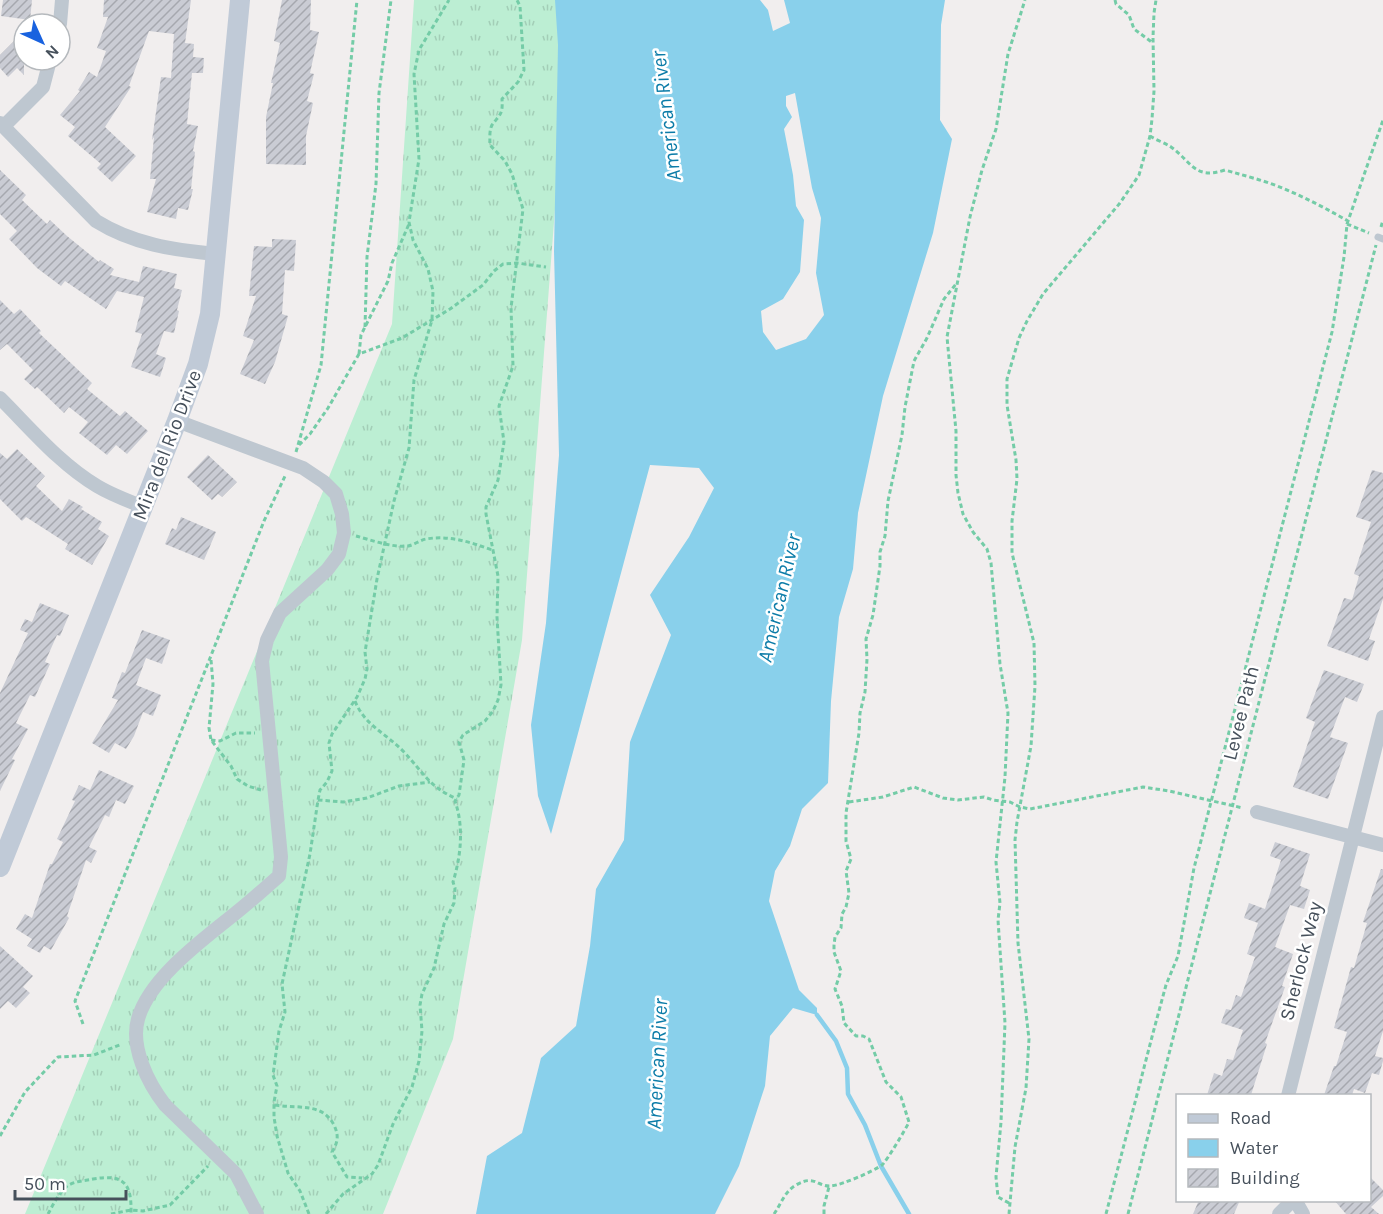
<svg xmlns="http://www.w3.org/2000/svg" width="1383" height="1214" viewBox="0 0 1383 1214" font-family="Karla,sans-serif">
  <defs>
    <pattern id="grass-tufts" width="24" height="20" patternUnits="userSpaceOnUse" patternTransform="scale(1.5)"><rect width="24" height="20" fill="#bceed3"/><path d="M3 7l-1-3M5 7V3M7 7l1-3M15 17l-1-3M17 17v-4M19 17l1-3" fill="none" stroke="#a3ceb7"/></pattern>
    <pattern id="building-hatch" width="6" height="6" patternUnits="userSpaceOnUse" patternTransform="scale(1.5)"><rect width="6" height="6" fill="#caccd4"/><path d="M-1 1l2-2M0 6l6-6M5 7l2-2" fill="none" stroke="#a6a8af"/></pattern>
  </defs>
  <rect width="100%" height="100%" fill="#f1eeee"/>
  <!-- grass -->
  <path fill="url(#grass-tufts)" d="M414,0h157l-49,640 -69,399 -70,175h-358l367,-890z"/>
  <!-- water -->
  <path fill="#89d0eb" fill-rule="evenodd" d="M555,0h205l8,10 5,21 17,-8 -6,-23h161l-4,25 -1,95 12,19 -19,94 -50,163 -25,117 -5,56 -14,48 -8,84 -3,82 -26,26 -12,37 -15,25 -6,30 30,89 18,18v7l-24,-7 -23,28 -5,50 -26,80 -24,48h-239l11,-58 35,-23 19,-75 35,-32 14,-80 6,-57 28,-49 6,-98 41,-107 -21,-40 39,-58 25,-49 -15,-20 -49,-3 -99,369 -13,-38 -7,-71 15,-102 13,-168 -5,-204 4,-206zM795,93l17,95 9,30 -5,55 8,42 -18,24 -30,11 -13,-18 -2,-21 22,-12 17,-27 4,-52 -8,-14 -3,-31 -9,-46 8,-12 -6,-11v-10z"/>
  <g fill="none" stroke-linecap="round" stroke-linejoin="round">
    <!-- stream -->
    <path stroke="#89d0eb" stroke-width="4.5" d="M817,1015l19,26 11,27 1,26 17,31 16,41 28,48"/>
  </g>
  <!-- building -->
  <path fill="url(#building-hatch)" d="M3,0h29l-2,20 -29,-4z
    M104,0h87l-6,43 9,1 -1,13 11,1 -1,15h-11l-5,51 11,2 -5,25 2,1 -4,37h2l-5,21 -10,-2 -2,11 -29,-7 9,-33h-6l4,-42 -2,3 9,-63 10,1 3,-44 -25,-3 -20,55 2,1 -26,40 31,29 -24,26 -15,-14 4,-4 -33,-28 7,-9 -15,-12 20,-24 -2,-1 11,-18 8,5 9,-26 -9,-3 11,-31h-5z
    M282,0h29l-1,30 9,2 -9,41 4,1 -7,27 6,2 -7,33v29l-40,-1v-47l7,-34h-2l9,-40 -6,-2z
    M18,37l6,6v32l-7,-7 -9,9 -8,-9v-13z
    M0,170l26,25 -4,5 25,24 3,-4 17,16 32,26 1,-2 14,9 -4,6 29,7 4,-16 34,8 -3,14 8,2 -5,20 2,1 -5,22 -10,-2 -8,23 10,4 -6,19 -29,-10 11,-33 -7,-2 9,-35 -27,-6 -11,18 -41,-28 -4,5 -24,-18 -28,-29 8,-8 -17,-17z
    M272,239l24,1 -2,31 -9,-1 -3,44 6,2 -13,46 -10,22 -25,-10 14,-34 -11,-4 13,-40h-7l5,-50 18,1z
    M0,300l14,14 6,-5 21,22 -2,2 53,50 -5,6 33,27 5,-5 23,20 -21,23 -11,-9 -9,10 -28,-22 9,-11 -19,-15 -5,6 -27,-26 -2,2 -11,-10 9,-9 -26,-26 -7,6z
    M17,449l28,27 -9,10 26,25 7,-12 14,8 -2,2 21,13 -4,7 11,7 -17,29 -27,-16 3,-5 -42,-27 -4,4 -22,-22v-46l7,6z
    M208,455l29,27 -15,15 -4,-3 -6,6 -25,-23z
    M1372,470l11,3v126l-14,40 6,2 -7,20 -41,-15 17,-48 8,2 7,-24 -5,-2 17,-52 -15,-5z
    M181,517l35,15 -12,28 -39,-16 7,-16 4,2z
    M40,603l29,12 -9,21 -3,-1 -12,27 5,2 -15,33 -5,-2 -14,28 12,6 -16,30 3,1 -15,31v-98l28,-60 -8,-3 5,-11 7,3z
    M142,630l28,10 -8,24 -16,-6 -10,27 25,10 -8,21 -10,-4 -9,24 -8,13 -11,-6 -6,10 -17,-10 26,-43 -6,-2 10,-26 3,1z
    M1324,670l40,14 -7,18 -12,-5 -15,40 18,6 -20,56 -35,-12 22,-65 -9,-4z
    M99,770l35,16 -9,18 -9,-4 -7,17 -4,-2 -16,32 8,4 -6,12 -5,-3 -19,56 2,2 -18,32 -7,-4 -4,7 -13,-7 5,-7 -16,-10 9,-15 7,4 18,-54h2l11,-22 -6,-3 18,-38 -3,-1 7,-15 11,5z
    M1275,842l35,12 -10,32 10,4 -6,19 -14,-4 -15,42 18,7 -11,32 3,1 -20,56 2,1 -16,51h-44l7,-22 8,3 5,-17 6,1 10,-30 -22,-7 5,-14 5,1 5,-15 5,2 14,-40 -8,-3 11,-31 -14,-5 5,-15 16,6 16,-49 -11,-4z
    M1381,869h2v162l-8,25 8,2v3l-4,14 -7,-2 -7,20 -11,-4 -2,6h-28l10,-29h2l11,-34 -13,-4 17,-61 3,1 13,-45 -4,-1z
    M0,946l33,30 -10,11 7,6 -14,15 -8,-7 -8,8z
    M1370,1177l13,13v6l-12,11 8,7h-33l-12,-14h36z
    M1199,1200h41l-6,14h-41z"/>
  <g fill="none" stroke-linecap="round" stroke-linejoin="round">
    <!-- path -->
    <path stroke="#74cca7" stroke-width="3" stroke-dasharray="4.5 3" stroke-linecap="butt" d="M1115,0l1,4 13,11 5,14 19,14
      M1150,136c6,4 15,7 21,11 21,15 23,33 54,23 10,3 18,5 28,8 33,9 65,26 95,43
      M1347,224l22,9
      M1381,227l2,-7
      M365,327l2,-70 9,-73 3,-91 12,-93
      M359,354l2,-19 27,-54 4,-18 17,-39
      M299,445l11,-11 18,-26 31,-54 43,-16 48,-29 33,-24 11,-14 9,-7 14,-1 29,4
      M296,452l25,-87 36,-365
      M356,536c15,4 37,12 52,10 6,-1 12,-6 18,-7 23,-4 44,3 66,11
      M211,660l2,24 -4,44 2,12 20,26 6,13 11,7 13,4
      M355,701c10,25 31,32 49,51 19,20 25,35 53,47
      M211,740l9,1 16,-8h19
      M318,800l25,2 24,-4 32,-12 31,-4
      M849,802l34,-5 31,-10 29,11 15,2 26,-3 9,3 17,2 10,5 10,2 113,-22 26,4 74,17
      M83,1024l-8,-23 189,-480 22,-47
      M275,1105c22,4 47,-3 59,20 5,11 4,17 -2,27l15,25 15,1
      M0,1136l25,-44 33,-35 36,-2 28,-11
      M1009,1203l-11,-6 -2,-20 5,-55 4,-99 -7,-103 2,-17 -4,-41 9,-85 3,-64 -8,-49 -9,-101 -4,-14 -14,-17 -10,-18 -5,-21 -2,-18v-44l-9,-94 23,-120 12,-47 14,-41 12,-75 17,-54
      M48,1214c5,-9 10,-20 18,-27 7,-6 18,-6 27,-8 30,-5 39,3 38,35
      M111,1214l20,-4 12,1 27,-6 38,-39
      M309,1214l-9,-23 -12,-18 -11,-37 -3,-19v-15l3,-16 -4,-11 6,-44 6,-19 -3,-28 28,-130 8,-54 2,-10 7,-8 5,-11 -3,-28 3,-9 25,-37 8,-18 2,-10 -2,-17 12,-73 17,-78 15,-53 5,-68 18,-60 1,-29 -5,-22 -15,-29 -4,-18 10,-63 -5,-85 5,-24 30,-50
      M326,1214l17,-20 29,-20 6,-9 15,-41 19,-37 7,-26 3,-30 -2,-26 2,-11 12,-26 10,-44 10,-21 1,-15 -2,-6c8,-26 11,-55 2,-81l4,-6 5,-35 -5,-18 4,-7 22,-14 8,-10 5,-11 3,-15 -4,-68 1,-41 -12,-62v-7l12,-27 6,-38 -5,-36 14,-40 -2,-58 12,-99 -11,-35 -7,-13 -15,-16c0,-6 -1,-14 2,-20 8,-11 11,-10 10,-26l16,-17 6,-12 -4,-64 -3,-6
      M774,1214c7,-10 11,-23 22,-29 19,-11 21,2 35,1 11,-1 43,-15 51,-21 4,-3 25,-38 27,-43l-8,-25 -15,-15 -17,-43 -6,-3h-7l-12,-13 -2,-17 -7,-17 6,-18 -7,-19v-7l1,-8 6,-9 1,-14 4,-7 3,-14 -3,-22 5,-12 -5,-18v-28l13,-80 1,-20 5,-21 2,-33 -1,-20 7,-24 7,-49v-14l5,-16 3,-35 14,-66 3,-28 9,-46 13,-23 17,-39 12,-15
      M824,1214v-8l5,-19
      M1009,1214l6,-67 11,-59 3,-49 -11,-96 -3,-103 2,-18 14,-76 4,-60 -1,-43 -22,-90v-32l5,-42 -1,-19 -9,-55v-26l12,-41 8,-17 16,-27 77,-91 19,-28 11,-39 2,-17 2,-28 -1,-54 1,-24 2,-13
      M1106,1214l47,-181 13,-48 12,-29 16,-88 138,-536 12,-75 3,-33 36,-104
      M1128,1214l248,-969"/>
    <!-- lane -->
    <path stroke="#bec7d0" stroke-width="7" d="M1378,237l5,2"/>
    <!-- street -->
    <path stroke="#bec7d0" stroke-width="14" d="M60,24l2,-24
      M0,123l96,98c37,23 77,29 120,33
      M4,126l39,-39 7,-27
      M0,398c31,31 60,66 97,88 15,9 31,15 47,21
      M177,421l126,47 21,14 12,12 6,20 2,19 -5,21 -12,16 -47,43 -13,27 -5,21 19,196 -2,19c-14,12 -28,25 -42,36 -33,27 -87,65 -99,107 -8,28 10,64 27,86l71,69 21,40
      M1257,812l126,33
      M1288,1096l95,-379
      M1295,1200l8,14
      M1279,1214l14,-14"/>
    <!-- secondary -->
    <path stroke="#c0cad7" stroke-width="20" d="M0,867l177,-446 21,-57 12,-50 30,-314"/>
  </g>
  <g text-anchor="middle" dominant-baseline="central" stroke-width="5" stroke-linejoin="round" paint-order="stroke">
    <!-- street labels -->
    <g font-size="20" fill="#46505b" stroke="#fff">
      <text transform="translate(167 445) rotate(-69)">Mira del Rio Drive</text>
      <text transform="translate(1241 713) rotate(-76)">Levee Path</text>
      <text transform="translate(1301 961) rotate(-76)">Sherlock Way</text>
    </g>
    <!-- water labels -->
    <g font-size="21" font-style="italic" fill="#0c7ca8" stroke="#fff">
      <text transform="translate(666 116) rotate(-97)">American River</text>
      <text transform="translate(779 598) rotate(-77)">American River</text>
      <text transform="translate(657 1064) rotate(-87)">American River</text>
    </g>
  </g>
  <!-- legend -->
  <rect x="1176" y="1094" width="195" height="108" fill="#ffffff" stroke="#b5b9bd" stroke-width="1.5"/>
  <rect x="1188" y="1114" width="30" height="9" fill="#c0cad7" stroke="#b5b9bd" stroke-width="1.5"/>
  <text x="1230" y="1124" font-size="18" fill="#46505b">Road</text>
  <rect x="1188" y="1139" width="30" height="18" fill="#89d0eb" stroke="#b5b9bd" stroke-width="1.5"/>
  <text x="1230" y="1154" font-size="18" fill="#46505b">Water</text>
  <rect x="1188" y="1169" width="30" height="18" fill="url(#building-hatch)" stroke="#b5b9bd" stroke-width="1.5"/>
  <text x="1230" y="1184" font-size="18" fill="#46505b">Building</text>
  <!-- north arrow -->
  <g transform="translate(42 42) rotate(135)"><circle r="28" fill="#ffffff" stroke="#b5b9bd" stroke-width="1.5"/>
  <path d="M0-4.5L10 22L0 15L-10 22Z" fill="#1962df"/>
  <text y="-9" font-size="16" font-weight="bold" text-anchor="middle" fill="#46505b">N</text>
  </g>
  <!-- scale -->
  <path d="M15 1190v9h111v-9" fill="none" stroke="#46505b" stroke-width="3"/>
  <text x="24" y="1190" font-size="18" fill="#46505b" stroke="#ffffff" stroke-width="4.5" paint-order="stroke">50 m</text>
</svg>
